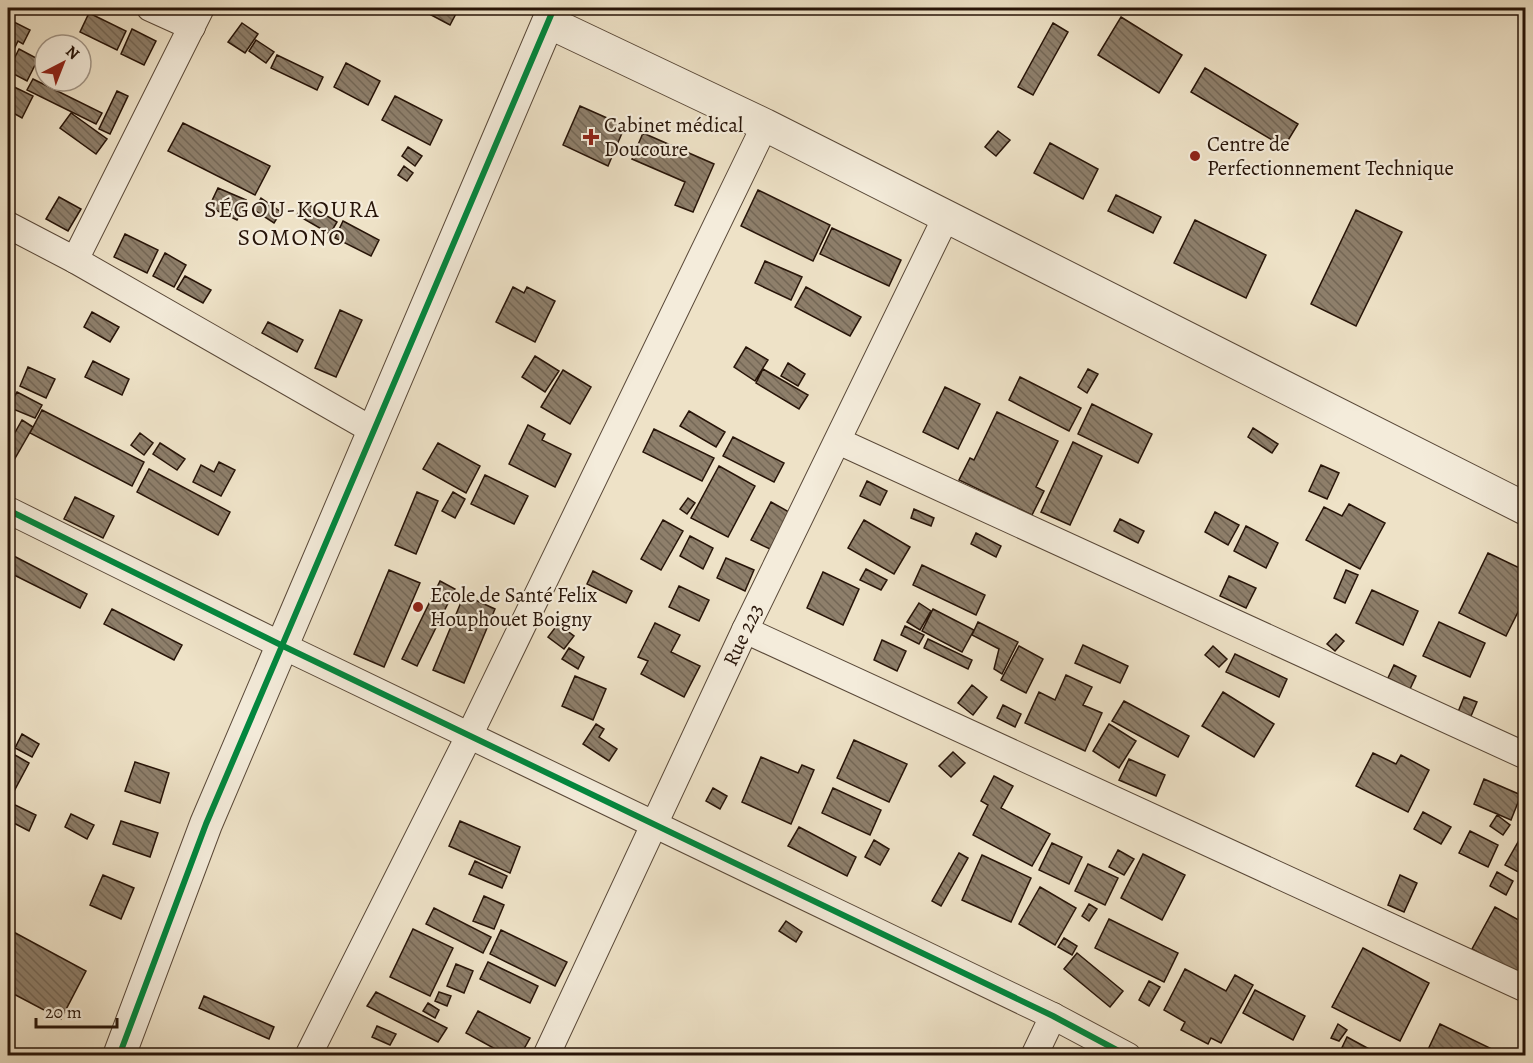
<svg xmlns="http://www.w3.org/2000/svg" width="1533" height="1063" viewBox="0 0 1533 1063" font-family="Alegreya,serif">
  <defs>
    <pattern id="building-back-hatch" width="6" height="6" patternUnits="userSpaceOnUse" patternTransform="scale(1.5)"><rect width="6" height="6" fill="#8e7f6b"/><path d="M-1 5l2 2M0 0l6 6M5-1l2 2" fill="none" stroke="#746756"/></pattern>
  </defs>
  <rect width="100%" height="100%" fill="#eee2c7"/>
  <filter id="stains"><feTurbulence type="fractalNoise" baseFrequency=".00333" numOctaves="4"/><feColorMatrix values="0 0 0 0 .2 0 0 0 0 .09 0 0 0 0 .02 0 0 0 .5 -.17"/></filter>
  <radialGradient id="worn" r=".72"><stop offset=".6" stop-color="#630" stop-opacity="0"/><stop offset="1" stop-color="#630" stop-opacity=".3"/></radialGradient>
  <!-- building -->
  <path fill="url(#building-back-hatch)" stroke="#271408" stroke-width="1.5" d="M418,8h35l5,2 -8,15z
    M89,13l37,18 -9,19 -37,-18z
    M1121,17l61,38 -23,38 -61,-38z
    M8,19l22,11 -7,14 -5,-3 -10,21z
    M242,23l16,11 -13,19 -17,-11z
    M1053,23l15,9 -35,63 -15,-8z
    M132,29l24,12 -12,24 -23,-11z
    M256,40l18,12 -8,11 -17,-12z
    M19,49l19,10 -11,22 -19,-10z
    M277,55l46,22 -6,13 -46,-22z
    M346,63l34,18 -12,24 -34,-18z
    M1205,68l93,56 -14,23 -93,-55z
    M33,79l69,34 -6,11 -69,-34z
    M8,84l25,12 -11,22 -14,-8z
    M117,91l11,5 -18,38 -11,-5z
    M395,96l47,24 -12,25 -48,-25z
    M580,106l45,20 -17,40 -45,-21z
    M71,113l36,26 -11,15 -36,-26z
    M183,123l87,43 -15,29 -87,-44z
    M998,131l12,9 -14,16 -11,-9z
    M643,133l71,31 -21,48 -18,-7 10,-23 -53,-23z
    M1050,143l48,26 -15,30 -49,-26z
    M408,147l14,9 -7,10 -13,-10z
    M404,166l9,7 -6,8 -9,-6z
    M218,188l28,12 -9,20 -28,-13z
    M758,190l72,35 -17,36 -72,-35z
    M1116,195l45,22 -8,16 -45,-22z
    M59,197l22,12 -13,22 -22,-12z
    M261,198l20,14 -7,11 -20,-13z
    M304,202l33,20 -7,12 -33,-19z
    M1356,210l46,22 -46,94 -45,-22z
    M1195,220l71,35 -20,43 -72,-35z
    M343,221l36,19 -8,16 -36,-18z
    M832,228l69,32 -12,26 -69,-32z
    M125,234l33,16 -11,23 -33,-16z
    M165,253l21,12 -12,22 -21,-11z
    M765,261l37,16 -11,23 -36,-17z
    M185,276l26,14 -8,13 -26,-14z
    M513,287l11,6 3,-6 28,14 -20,41 -39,-20z
    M806,287l55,30 -11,19 -55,-29z
    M340,310l22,10 -26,57 -21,-9z
    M92,312l27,15 -9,15 -26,-15z
    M268,322l35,18 -6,12 -35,-19z
    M746,347l22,13 -13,21 -21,-14z
    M535,356l24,15 -14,21 -23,-15z
    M93,361l36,18 -7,16 -37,-18z
    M788,363l17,11 -7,12 -17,-10z
    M28,367l27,12 -9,19 -26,-12z
    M763,369l45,26 -9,14 -43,-26z
    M1088,369l10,5 -11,19 -9,-6z
    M563,370l28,17 -21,37 -29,-17z
    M1020,377l61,31 -12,23 -60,-31z
    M945,387l35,17 -22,45 -35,-17z
    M17,392l25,13 -7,13 -27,-11z
    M1092,404l60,30 -14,29 -60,-29z
    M42,410l102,52 -12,24 -102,-53z
    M689,411l36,21 -9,15 -36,-21z
    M997,412l61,29 -22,46 8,4 -12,24 -73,-35 11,-22 4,2z
    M22,420l11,7 -23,40 -2,-1v-21z
    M528,425l17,9 -3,6 29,14 -16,33 -46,-23z
    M1253,428l25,16 -6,9 -24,-16z
    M654,429l60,29 -12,23 -59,-29z
    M140,433l13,10 -9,12 -13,-10z
    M733,437l51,26 -10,19 -51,-26z
    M1073,442l29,14 -32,69 -29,-13z
    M160,443l25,16 -8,11 -24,-16z
    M438,443l42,23 -14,27 -43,-24z
    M219,462l16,8 -14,26 -28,-14 8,-17 13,7z
    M1321,465l18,8 -12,26 -18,-8z
    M719,466l36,20 -27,51 -37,-19z
    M149,469l81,43 -12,23 -81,-43z
    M485,475l43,21 -14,28 -43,-20z
    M867,481l20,10 -7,14 -20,-9z
    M417,492l21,9 -22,53 -21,-9z
    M453,492l12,7 -10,19 -13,-7z
    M75,497l39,19 -11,22 -39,-19z
    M688,498l7,5 -8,11 -7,-5z
    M771,502l18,10 -19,37 -19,-9z
    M1349,504l36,19 -25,46 -54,-29 18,-33 18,9z
    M914,509l20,9 -3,8 -20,-8z
    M1215,512l24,13 -11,20 -23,-13z
    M1120,519l24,12 -6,12 -24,-12z
    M663,520l20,11 -22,39 -20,-11z
    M864,520l46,27 -16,27 -46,-26z
    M1246,526l32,17 -12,25 -32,-17z
    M976,533l25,13 -5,11 -25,-13z
    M690,536l23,12 -10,21 -23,-13z
    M8,553l79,41 -7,14 -72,-36z
    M1488,553l38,18v25l-20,40 -47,-23z
    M726,558l28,12 -9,21 -28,-13z
    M922,565l63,30 -9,20 -63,-30z
    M866,569l21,11 -6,10 -21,-10z
    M389,570l31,13 -36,84 -30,-13z
    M1346,570l12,5 -13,28 -11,-5z
    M593,571l39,20 -6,12 -39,-19z
    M823,572l36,17 -16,36 -36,-17z
    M1229,576l27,12 -10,20 -26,-12z
    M440,581l15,8 -38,77 -15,-7z
    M679,586l30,14 -10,21 -30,-14z
    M1372,590l46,21 -15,34 -47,-22z
    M464,595l31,14 -31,74 -31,-13z
    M919,603l12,8 -11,19 -13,-8z
    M112,609l70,36 -8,15 -70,-36z
    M933,609l41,21 -12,22 -40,-21z
    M978,622l40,20 -16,32 -8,-5 5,-20 -27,-14z
    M1439,622l46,21 -15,34 -47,-21z
    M655,623l25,12 -9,17 29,14 -16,31 -43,-23 7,-13 -10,-4z
    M558,624l16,12 -10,13 -16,-12z
    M905,626l19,9 -5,9 -18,-9z
    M1336,634l8,7 -9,10 -8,-7z
    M928,639l44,21 -4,9 -44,-21z
    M882,640l24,11 -9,20 -23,-11z
    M1083,645l45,21 -8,17 -45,-20z
    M1019,646l24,13 -17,34 -25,-13z
    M1213,646l14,13 -8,8 -14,-12z
    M569,648l15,9 -6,12 -16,-10z
    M1235,654l52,25 -8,18 -53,-25z
    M1394,665l22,11 -6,13 -22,-11z
    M1066,675l26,12 -9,18 19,8 -17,38 -60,-28 14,-31 16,8z
    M575,676l31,13 -13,31 -31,-14z
    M972,685l15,12 -14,18 -15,-12z
    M1223,692l51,32 -20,33 -52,-31z
    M1464,697l13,5 -6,14 -13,-4z
    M1124,701l65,35 -11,21 -66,-36z
    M1003,705l18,9 -6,13 -18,-9z
    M596,724l8,5 -5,8 18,12 -8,12 -26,-17z
    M1109,724l27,17 -17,27 -26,-17z
    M22,734l17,10 -7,13 -17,-9z
    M854,740l53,24 -18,38 -52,-24z
    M8,751l21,12 -17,32 -4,-2z
    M953,752l12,11 -14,14 -12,-11z
    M1373,753l23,11 5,-9 28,15 -21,42 -52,-26z
    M761,757l37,16 4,-8 12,5 -23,54 -49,-22z
    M1129,759l36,16 -9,21 -37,-16z
    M135,762l34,11 -9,30 -35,-12z
    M994,776l19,10 -12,22 49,26 -18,32 -59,-31 15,-30 -7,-4z
    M1484,779l37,16 -10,25 -37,-16z
    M713,788l14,8 -7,13 -14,-8z
    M833,788l48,22 -11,25 -48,-22z
    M11,803l25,12 -7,16 -21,-11z
    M1423,812l28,15 -10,17 -27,-15z
    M71,814l23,11 -7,14 -22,-12z
    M1497,815l13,10 -7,10 -13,-9z
    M121,821l37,12 -8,24 -37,-13z
    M460,821l60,26 -10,26 -61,-27z
    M799,827l57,30 -9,19 -59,-30z
    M1526,828v48l-21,-11z
    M1470,831l28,14 -10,22 -29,-14z
    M874,840l15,9 -9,16 -15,-8z
    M1052,843l30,14 -13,27 -30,-14z
    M1118,850l16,9 -10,16 -15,-8z
    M959,853l9,5 -27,48 -9,-5z
    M1143,854l42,21 -23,45 -41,-22z
    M982,855l49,23 -20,44 -49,-22z
    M475,861l32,15 -5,12 -33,-14z
    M1088,864l30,14 -13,27 -30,-14z
    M1497,872l16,9 -7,14 -16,-9z
    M103,875l31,13 -13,31 -31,-14z
    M1400,875l17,8 -13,29 -16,-7z
    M1040,887l36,21 -21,37 -36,-21z
    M484,896l20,9 -10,24 -21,-8z
    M1089,904l8,5 -8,12 -7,-5z
    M1495,907l31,17v35l-9,15 -45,-25z
    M434,908l57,29 -8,16 -57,-29z
    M1109,919l69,34 -14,29 -69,-34z
    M786,921l16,11 -6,10 -17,-11z
    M8,929l78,42 -25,48 -53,-28z
    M413,929l40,19 -23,48 -40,-19z
    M501,930l66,32 -12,24 -65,-32z
    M1064,938l13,8 -5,9 -14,-8z
    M1363,948l66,35 -29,58 -68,-34z
    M1077,953l46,38 -13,16 -46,-38z
    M488,962l50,24 -8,17 -50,-24z
    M456,964l17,7 -9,22 -17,-7z
    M1185,969l41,22 9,-16 18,10 -32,58 -10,-5 -3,6 -27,-14 4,-8 -21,-12z
    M1149,981l11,6 -11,19 -10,-6z
    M1255,990l50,26 -12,24 -50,-27z
    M376,992l71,36 -9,14 -71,-36z
    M439,992l12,4 -4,10 -12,-5z
    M204,996l70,31 -5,12 -70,-31z
    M428,1003l11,7 -4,8 -12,-7z
    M478,1011l52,27 -10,18h-12l-42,-23z
    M1338,1024l9,6 -8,11 -8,-3z
    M1440,1024l52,25 -3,7h-64z
    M377,1026l19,8 -6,11 -18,-8z
    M1347,1037l35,19h-44z"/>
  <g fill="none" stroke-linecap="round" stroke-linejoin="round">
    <defs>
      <g id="minor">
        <path d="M150,8l42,19"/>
        <path d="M8,225l67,35 299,171"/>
        <path d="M75,260l126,-252"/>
        <path d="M838,441l688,315"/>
        <path d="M8,510l275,136 770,370 75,40"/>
        <path d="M745,630l781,359"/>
        <path d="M308,1056l162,-322 295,-609"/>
        <path id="s1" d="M546,1056l199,-426 201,-413"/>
        <path d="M1034,1056l19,-40"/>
      </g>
      <path id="tertiary" d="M548,22l217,103 761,384
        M119,1056l87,-232 348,-816"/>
    </defs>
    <!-- minor casing -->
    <use href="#minor" stroke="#594838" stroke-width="28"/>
    <!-- tertiary casing -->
    <use href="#tertiary" stroke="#594838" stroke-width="34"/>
    <!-- minor -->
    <use href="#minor" stroke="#f4ecdb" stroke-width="26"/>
    <!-- tertiary -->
    <use href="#tertiary" stroke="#f4ecdb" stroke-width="32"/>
    <defs>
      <path id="cycleway" d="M8,510l275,136 770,370 75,40
        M119,1056l87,-232 348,-816"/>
    </defs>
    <!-- cycleway casing -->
    <use href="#cycleway" stroke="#f4ecdb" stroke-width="10"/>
    <!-- cycleway -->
    <use href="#cycleway" stroke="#00873e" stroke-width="6"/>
  </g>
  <!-- markers -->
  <g fill="#8f2418" stroke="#f4ecdb" stroke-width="2">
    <path d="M588 128h6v6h6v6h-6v6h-6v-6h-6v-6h6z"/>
    <circle cx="1195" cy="156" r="6"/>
    <circle cx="418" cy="607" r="6"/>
  </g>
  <g text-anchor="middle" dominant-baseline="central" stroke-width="4.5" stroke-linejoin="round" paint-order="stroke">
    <!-- poi labels -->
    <g font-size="21" fill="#271408" stroke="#f4ecdb" text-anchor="start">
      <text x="604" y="125">Cabinet médical<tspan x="604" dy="24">Doucoure</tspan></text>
      <text x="1207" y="144">Centre de<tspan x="1207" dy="24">Perfectionnement Technique</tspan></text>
      <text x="430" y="595">Ecole de Santé Felix<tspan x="430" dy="24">Houphouet Boigny</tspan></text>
    </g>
    <!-- street labels -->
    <g font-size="21" fill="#271408" stroke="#f4ecdb">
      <text stroke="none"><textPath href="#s1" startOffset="465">Rue 223</textPath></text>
    </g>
    <!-- quarter labels -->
    <g font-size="24" letter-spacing="1.5" fill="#271408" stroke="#f4ecdb">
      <text x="292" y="209">SÉGOU-KOURA<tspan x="292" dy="28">SOMONO</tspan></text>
    </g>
  </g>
  <!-- margin -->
  <rect width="1533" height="1063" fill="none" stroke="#eee2c7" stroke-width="30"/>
  <rect x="9" y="9" width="1515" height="1045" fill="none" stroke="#271408" stroke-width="3"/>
  <rect x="15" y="15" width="1503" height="1033" fill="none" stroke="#271408" stroke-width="1.5"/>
  <!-- north arrow -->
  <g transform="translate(63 63) rotate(42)"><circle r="28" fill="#f4ecdb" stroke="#a29687" stroke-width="1.5"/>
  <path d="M0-4.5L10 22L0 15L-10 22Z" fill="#8f2418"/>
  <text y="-9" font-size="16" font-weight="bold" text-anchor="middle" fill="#271408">N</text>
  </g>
  <!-- scale -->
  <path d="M36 1018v9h81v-9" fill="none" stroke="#271408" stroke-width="3"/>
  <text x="45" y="1018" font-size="18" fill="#271408" stroke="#f4ecdb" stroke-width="4.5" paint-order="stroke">20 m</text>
  <rect width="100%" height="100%" filter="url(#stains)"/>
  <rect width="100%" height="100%" fill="url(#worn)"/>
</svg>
